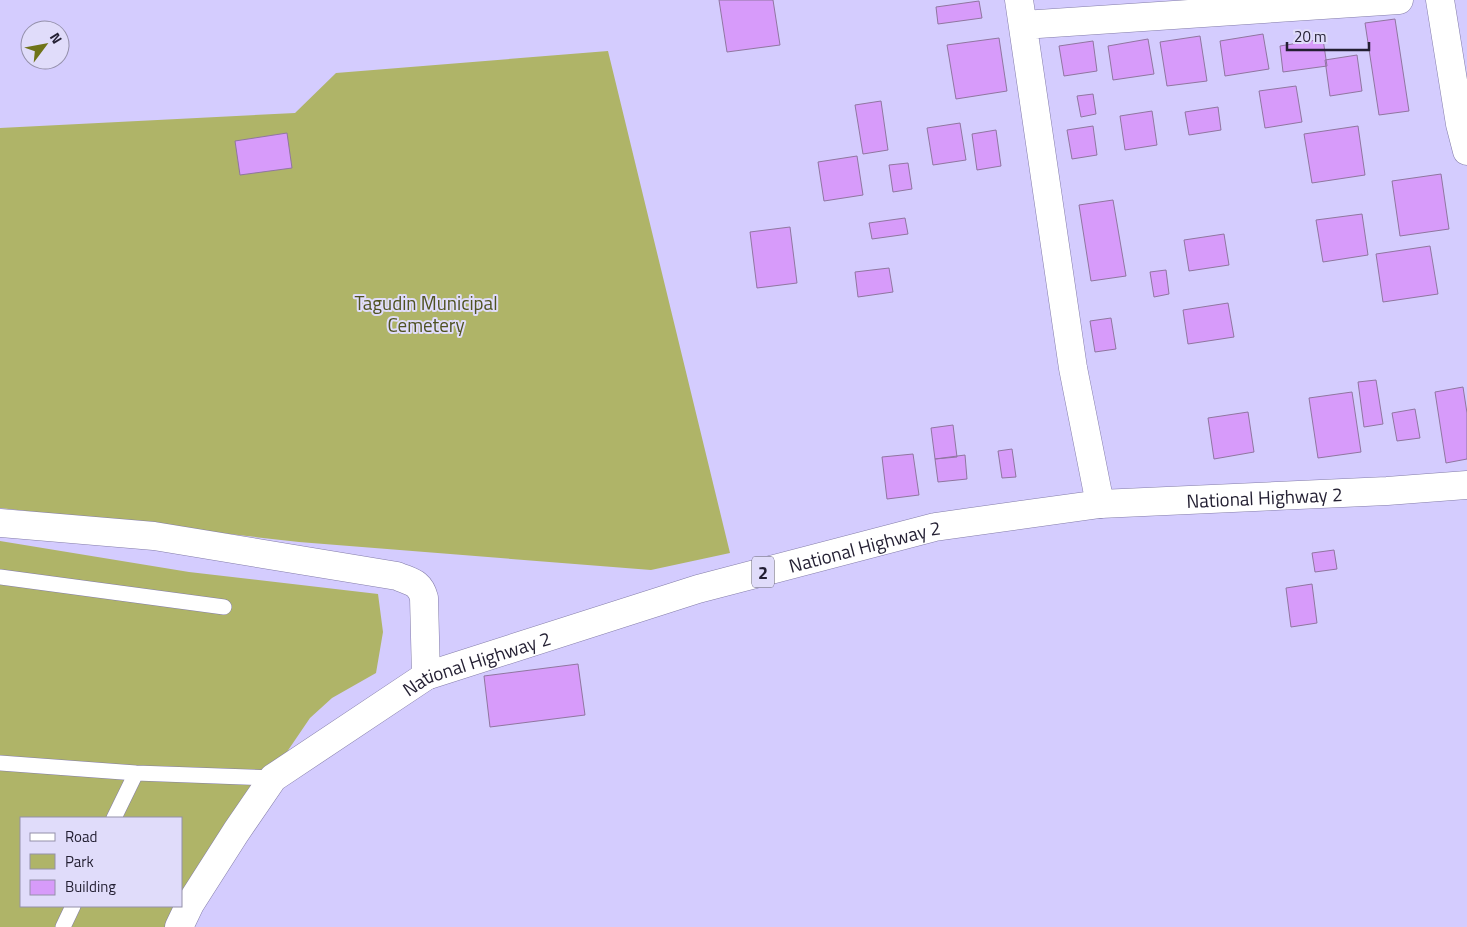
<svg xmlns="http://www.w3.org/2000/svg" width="1467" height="927" viewBox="0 0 1467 927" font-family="'Titillium Web',sans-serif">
  <rect width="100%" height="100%" fill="#d4ccfe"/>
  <!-- green -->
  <path fill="#afb468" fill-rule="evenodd" d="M608,51l122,502 -79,17 -352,-28 -299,-34v-380l295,-15 41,-40z
    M0,541l189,31 189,22 5,38 -7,41 -44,25 -22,20 -142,209h-168zM21,818h160v88h-160z"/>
  <!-- building -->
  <path fill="#d79bfa" stroke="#9076a0" d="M719,0h54l7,45 -53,7z
    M979,1l3,17 -44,6 -2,-17z
    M1395,19l14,92 -30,4 -14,-92z
    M1263,34l6,35 -44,7 -5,-35z
    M1200,36l7,45 -40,5 -7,-44z
    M999,38l8,53 -51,8 -9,-54z
    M1148,39l6,35 -41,6 -5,-34z
    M1323,39l4,27 -44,6 -3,-26z
    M1093,41l4,30 -33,5 -5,-30z
    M1357,55l5,36 -32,5 -5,-36z
    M1296,86l6,36 -37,6 -6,-37z
    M1093,94l3,20 -15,3 -4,-21z
    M881,101l7,49 -25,4 -8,-49z
    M1218,107l3,23 -32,5 -4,-23z
    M1152,111l5,34 -32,5 -5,-34z
    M960,123l6,37 -33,5 -6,-37z
    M1093,126l4,29 -25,4 -5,-29z
    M1358,126l7,49 -53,8 -8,-49z
    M996,130l5,36 -24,4 -5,-36z
    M287,133l5,35 -52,7 -5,-34z
    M857,156l6,39 -39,6 -6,-39z
    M908,163l4,26 -19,3 -4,-27z
    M1441,174l8,55 -49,7 -8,-55z
    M1113,200l13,76 -35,5 -12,-76z
    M1362,214l6,41 -45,7 -7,-42z
    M905,218l3,16 -36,5 -3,-16z
    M790,227l7,56 -40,5 -7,-56z
    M1224,234l5,31 -40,6 -5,-31z
    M1430,246l8,48 -55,8 -7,-48z
    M889,268l4,24 -35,5 -3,-25z
    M1166,270l3,24 -15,3 -4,-25z
    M1228,303l6,34 -46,7 -5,-34z
    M1111,318l5,31 -21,3 -5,-31z
    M1376,380l7,44 -19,3 -6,-45z
    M1463,387l4,26v46l-21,4 -11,-71z
    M1352,392l9,60 -43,6 -9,-60z
    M1415,409l5,29 -23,3 -5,-28z
    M1248,412l6,40 -40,7 -6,-41z
    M953,425l4,32 -22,2 -4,-31z
    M1012,449l4,28 -14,1 -4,-27z
    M913,454l6,41 -32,4 -5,-42z
    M965,455l2,24 -29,3 -3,-23z
    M1334,550l3,19 -22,3 -3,-19z
    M1312,584l5,39 -26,4 -5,-39z
    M578,664l7,51 -95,12 -6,-51z"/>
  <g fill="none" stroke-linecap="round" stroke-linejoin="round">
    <defs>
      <path id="lane" d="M0,577l224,30
        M0,763l136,10 137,5
        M114,818l22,-45
        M63,927l10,-21"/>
      <path id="street" d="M1019,0l54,368 27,136
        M1440,0l20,124 7,27
        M1023,25l376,-25
        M0,523l154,13 243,40c14,6 23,6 27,22l2,78"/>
      <g id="highway">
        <path id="s1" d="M179,927l11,-23 46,-72 37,-54 153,-102 272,-87 237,-62 165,-23 287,-13 80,-6"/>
      </g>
    </defs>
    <!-- lane casing -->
    <use href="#lane" stroke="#837ca9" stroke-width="16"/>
    <!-- street casing -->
    <use href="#street" stroke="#837ca9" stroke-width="29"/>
    <!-- highway casing -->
    <use href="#highway" stroke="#837ca9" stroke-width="29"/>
    <!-- lane -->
    <use href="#lane" stroke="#fff" stroke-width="15"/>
    <!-- street -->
    <use href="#street" stroke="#fff" stroke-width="28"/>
    <!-- highway -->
    <use href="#highway" stroke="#fff" stroke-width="28"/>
  </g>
  <g text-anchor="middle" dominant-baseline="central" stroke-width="4" stroke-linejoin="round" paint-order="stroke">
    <!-- shield labels -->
    <rect fill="#e0dcfa" stroke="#5c586e" stroke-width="1" x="752" y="556.5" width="22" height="31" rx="4"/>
    <g font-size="18" font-weight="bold" fill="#231f32">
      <text x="763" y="572">2</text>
    </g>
    <!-- park labels -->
    <g font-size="19" fill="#4f5221" stroke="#e0dcfa">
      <text x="426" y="302">Tagudin Municipal<tspan x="426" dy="22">Cemetery</tspan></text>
    </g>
    <!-- street labels -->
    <g font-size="19" fill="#231f32" stroke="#e0dcfa">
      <text stroke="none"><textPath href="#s1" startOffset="1222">National Highway 2</textPath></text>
      <text stroke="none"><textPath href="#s1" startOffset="818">National Highway 2</textPath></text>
      <text stroke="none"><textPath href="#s1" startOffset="412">National Highway 2</textPath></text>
    </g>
  </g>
  <!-- legend -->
  <rect x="20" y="817" width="162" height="90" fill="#e0dcfa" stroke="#9490aa"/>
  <rect x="30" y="833" width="25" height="8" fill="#ffffff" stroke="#9490aa"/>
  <text x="65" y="842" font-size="15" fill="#231f32">Road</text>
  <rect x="30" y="854" width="25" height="15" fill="#afb468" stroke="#9490aa"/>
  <text x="65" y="867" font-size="15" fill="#231f32">Park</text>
  <rect x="30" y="880" width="25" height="15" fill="#d79bfa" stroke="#9490aa"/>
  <text x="65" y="892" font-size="15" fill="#231f32">Building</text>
  <!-- north arrow -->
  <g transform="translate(45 45) rotate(58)"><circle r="24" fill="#e0dcfa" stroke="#9490aa"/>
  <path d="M0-4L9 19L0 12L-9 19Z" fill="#6f7319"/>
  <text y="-8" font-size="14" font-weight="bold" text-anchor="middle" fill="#231f32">N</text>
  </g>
  <!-- scale -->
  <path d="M1287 42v8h82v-8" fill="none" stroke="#231f32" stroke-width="2.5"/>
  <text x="1294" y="42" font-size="15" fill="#231f32" stroke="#e0dcfa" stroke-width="4" paint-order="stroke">20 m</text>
</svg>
